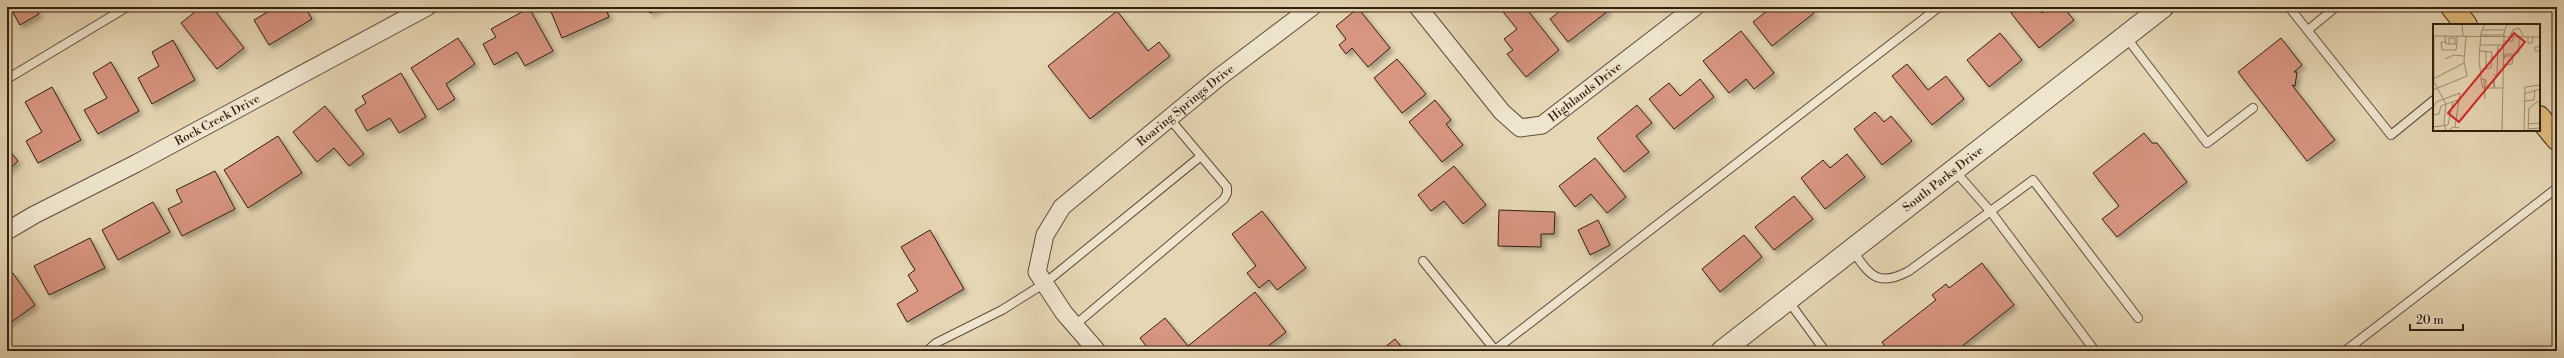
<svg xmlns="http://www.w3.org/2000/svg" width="2564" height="358" viewBox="0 0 2564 358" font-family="'Libre Bodoni',serif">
  <defs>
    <filter id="shadow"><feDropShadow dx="3.5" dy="3.5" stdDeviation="2" flood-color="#0004"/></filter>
  </defs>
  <rect width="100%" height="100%" fill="#e6d7b4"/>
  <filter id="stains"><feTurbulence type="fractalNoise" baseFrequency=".005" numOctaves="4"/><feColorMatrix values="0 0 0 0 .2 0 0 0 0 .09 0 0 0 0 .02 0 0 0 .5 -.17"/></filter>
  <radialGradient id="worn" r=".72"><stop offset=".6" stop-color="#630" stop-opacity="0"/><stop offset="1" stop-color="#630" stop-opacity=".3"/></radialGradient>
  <!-- building -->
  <path fill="#d89580" stroke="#321f10" filter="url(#shadow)" d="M10,7h25l4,7 -19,11z
    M201,7h11l32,41 -27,21 -36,-46z
    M276,7h29l7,12 -43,26 -15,-25z
    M549,7h56l4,10 -47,21z
    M647,7h16l-13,6z
    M1525,7l34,43 -33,27 -19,-23 6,-4 -9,-11 13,-10 -17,-21z
    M1565,7h40l3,4 -40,31 -18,-23z
    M1772,7h37l5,6 -42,33 -19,-24z
    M2018,7h19l5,6 7,-6h14l11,13 -35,28 -28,-35z
    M529,8l24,43 -28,15 -8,-14 -23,13 -11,-21 13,-7 -5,-8z
    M1358,8l32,40 -22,19 -16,-19 -6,6 -7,-9 7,-6 -10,-13z
    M1117,11l31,40 11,-9 11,14 -80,63 -42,-53z
    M1741,31l33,42 -20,16 -8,-10 -17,14 -26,-32z
    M2000,33l22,27 -33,27 -22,-27z
    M458,38l17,26 -29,20 9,15 -17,11 -27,-42z
    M2281,38l21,27 -8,7h3l-2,14 -3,-1 43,55 -28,21 -69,-89z
    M173,40l22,40 -43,24 -14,-26 21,-12 -7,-14z
    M1397,59l29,35 -24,19 -28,-35z
    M111,62l28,49 -41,23 -14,-24 23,-12 -14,-25z
    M1907,64l21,26 18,-14 18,23 -32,26 -40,-49z
    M401,73l25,44 -27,16 -9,-15 -23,13 -12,-21 11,-7 -4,-7z
    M1700,79l14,18 -40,32 -25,-30 20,-16 11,13z
    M52,87l29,53 -43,23 -12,-22 16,-9 -17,-30z
    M1435,100l16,20 -5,4 17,21 -21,17 -33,-40z
    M1637,105l15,18 -16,13 13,16 -25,20 -27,-34z
    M325,106l39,48 -15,12 -15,-18 -17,14 -24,-30z
    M1875,112l9,10 7,-6 21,25 -30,24 -28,-36z
    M2144,133l8,10h5l30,39 -70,55 -15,-18 17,-13 -26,-33z
    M278,136l24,37 -54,35 -24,-38z
    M7,148l11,13 -11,10z
    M1847,154l18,23 -40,32 -24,-31 22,-18 7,8z
    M1595,158l31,39 -19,16 -16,-19 -16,13 -16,-21z
    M1454,166l32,39 -23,19 -19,-23 -13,10 -13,-16z
    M215,171l20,38 -53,27 -14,-27 14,-7 -6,-12z
    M1794,196l19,23 -39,31 -19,-23z
    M153,202l17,30 -52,28 -16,-30z
    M1499,210l56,2 -1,22h-13v13l-43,-1z
    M1262,211l44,57 -29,22 -8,-10 -10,8 -12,-15 9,-7 -24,-32z
    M1598,220l12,25 -20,10 -12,-25z
    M930,230l34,59 -57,33 -10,-18 21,-13 -10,-16 7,-5 -14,-23z
    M1744,235l18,22 -42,35 -18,-23z
    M90,238l15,30 -56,27 -15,-29z
    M1982,263l32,42 -58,46h-68l-6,-9 54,-42 -4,-5 14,-11 3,4z
    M13,273l22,32 -28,20v-48z
    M1255,292l31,40 -24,19h-112l-10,-13 25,-20 23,28z
    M1395,339l10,12h-25z"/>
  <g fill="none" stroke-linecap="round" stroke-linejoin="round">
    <defs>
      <path id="service" d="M2289,7l102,128 43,-35
        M2308,30l28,-23
        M2126,37l81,106 46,-35
        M7,79l120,-72
        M1954,170l37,42 104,139
        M1852,250c18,25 25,38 57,21l124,-91 105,138
        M1423,261l72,89 444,-343
        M1787,299l38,52
        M1075,325l149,-126 3,-6v-6l-58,-69
        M927,351l9,-8 66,-33 43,-27 156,-127
        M2345,351l212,-163"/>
      <g id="minor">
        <path id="s1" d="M1418,7l84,105 18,16 22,-3 153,-118"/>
        <path id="s2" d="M7,231l27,-16 103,-52 290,-156"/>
        <path id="s3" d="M1097,351l-33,-38 -27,-41 8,-37 17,-28 156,-129 94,-71"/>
      </g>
      <g id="tertiary">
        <path id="s4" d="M1722,351l441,-344"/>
      </g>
      <path id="primary" d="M2452,7l14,18
        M2539,117l18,22"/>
    </defs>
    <!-- service casing -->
    <use href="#service" stroke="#5f4d39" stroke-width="10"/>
    <!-- minor casing -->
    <use href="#minor" stroke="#5f4d39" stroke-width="19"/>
    <!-- tertiary casing -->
    <use href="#tertiary" stroke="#5f4d39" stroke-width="23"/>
    <!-- primary casing -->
    <use href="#primary" stroke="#321f10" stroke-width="24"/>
    <!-- service -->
    <use href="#service" stroke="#efe5ce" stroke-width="8"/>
    <!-- minor -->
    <use href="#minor" stroke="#efe5ce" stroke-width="17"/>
    <!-- tertiary -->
    <use href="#tertiary" stroke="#efe5ce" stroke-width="21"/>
    <!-- primary -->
    <use href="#primary" stroke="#e3bc7a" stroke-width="22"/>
  </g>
  <g text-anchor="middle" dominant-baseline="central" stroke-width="3" stroke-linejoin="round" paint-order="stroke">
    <!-- street labels -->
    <g font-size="12" fill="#321f10" stroke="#efe5ce">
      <text stroke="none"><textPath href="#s1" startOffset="235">Highlands Drive</textPath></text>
      <text stroke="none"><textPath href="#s3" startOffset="330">Roaring Springs Drive</textPath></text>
      <text stroke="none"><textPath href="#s2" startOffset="238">Rock Creek Drive</textPath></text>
      <text stroke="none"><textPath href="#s4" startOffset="280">South Parks Drive</textPath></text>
    </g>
  </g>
  <!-- overview -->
  <g transform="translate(2433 24)">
    <rect width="107" height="107" fill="#e6d7b4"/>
    <path fill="none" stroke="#9e8d72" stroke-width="1" d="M29,0l1,12M52,0l-4,9 -2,26 3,26 1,3h20M52,0h22M50,6h21M48,11h23M0,12l107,1M1,12v46l12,22 -2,19 2,8M12,12l1,8h11v-8M77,12l3,-6 6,-2 4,8M95,13v6h4l1,-6M71,17h9v-5M13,18h-5l1,8h14l1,-6M16,20v-6h6v6M47,21h24M107,23h-5v4h5M47,27l12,1 -1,16 -9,1M80,32l6,-4v-16M12,35l9,-4 10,1M70,37l3,-7h7M70,41l9,-1 1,-8h-10M53,42v-15M60,51h4l1,-30M0,55l31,-16M49,55l4,1v8M51,55l1,20M60,64l1,-8 1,8M0,66l34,-14 -3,-15 2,-25M91,70l16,-5M91,77l10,-1 1,-10M0,85l3,-7 24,-9 -5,34M0,91l6,-1 2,-8 19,-7M95,100l12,-1M0,103l15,-2 5,-23M95,105l12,-1M15,107l5,-4 7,1M69,107l2,-98 3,-9M91,107l1,-44 15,-2M95,107l1,-23 11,-8v-20"/>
    <path fill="#d62828" fill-opacity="0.15" stroke="#d62828" stroke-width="2" d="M81,9l11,9 -66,80 -11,-9z"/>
    <rect width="107" height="107" fill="none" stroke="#321f10" stroke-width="2"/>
  </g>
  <!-- margin -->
  <rect width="2564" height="358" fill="none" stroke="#e6d7b4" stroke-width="24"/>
  <rect x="8" y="8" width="2548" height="342" fill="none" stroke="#321f10" stroke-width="2"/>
  <rect x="12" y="12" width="2540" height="334" fill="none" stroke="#321f10"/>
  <!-- scale -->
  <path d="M2410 324v6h53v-6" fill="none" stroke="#321f10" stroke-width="2"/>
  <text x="2416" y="324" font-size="12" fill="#321f10" stroke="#efe5ce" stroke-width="3" paint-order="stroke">20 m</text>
  <rect width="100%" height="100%" filter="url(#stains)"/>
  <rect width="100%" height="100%" fill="url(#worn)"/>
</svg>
